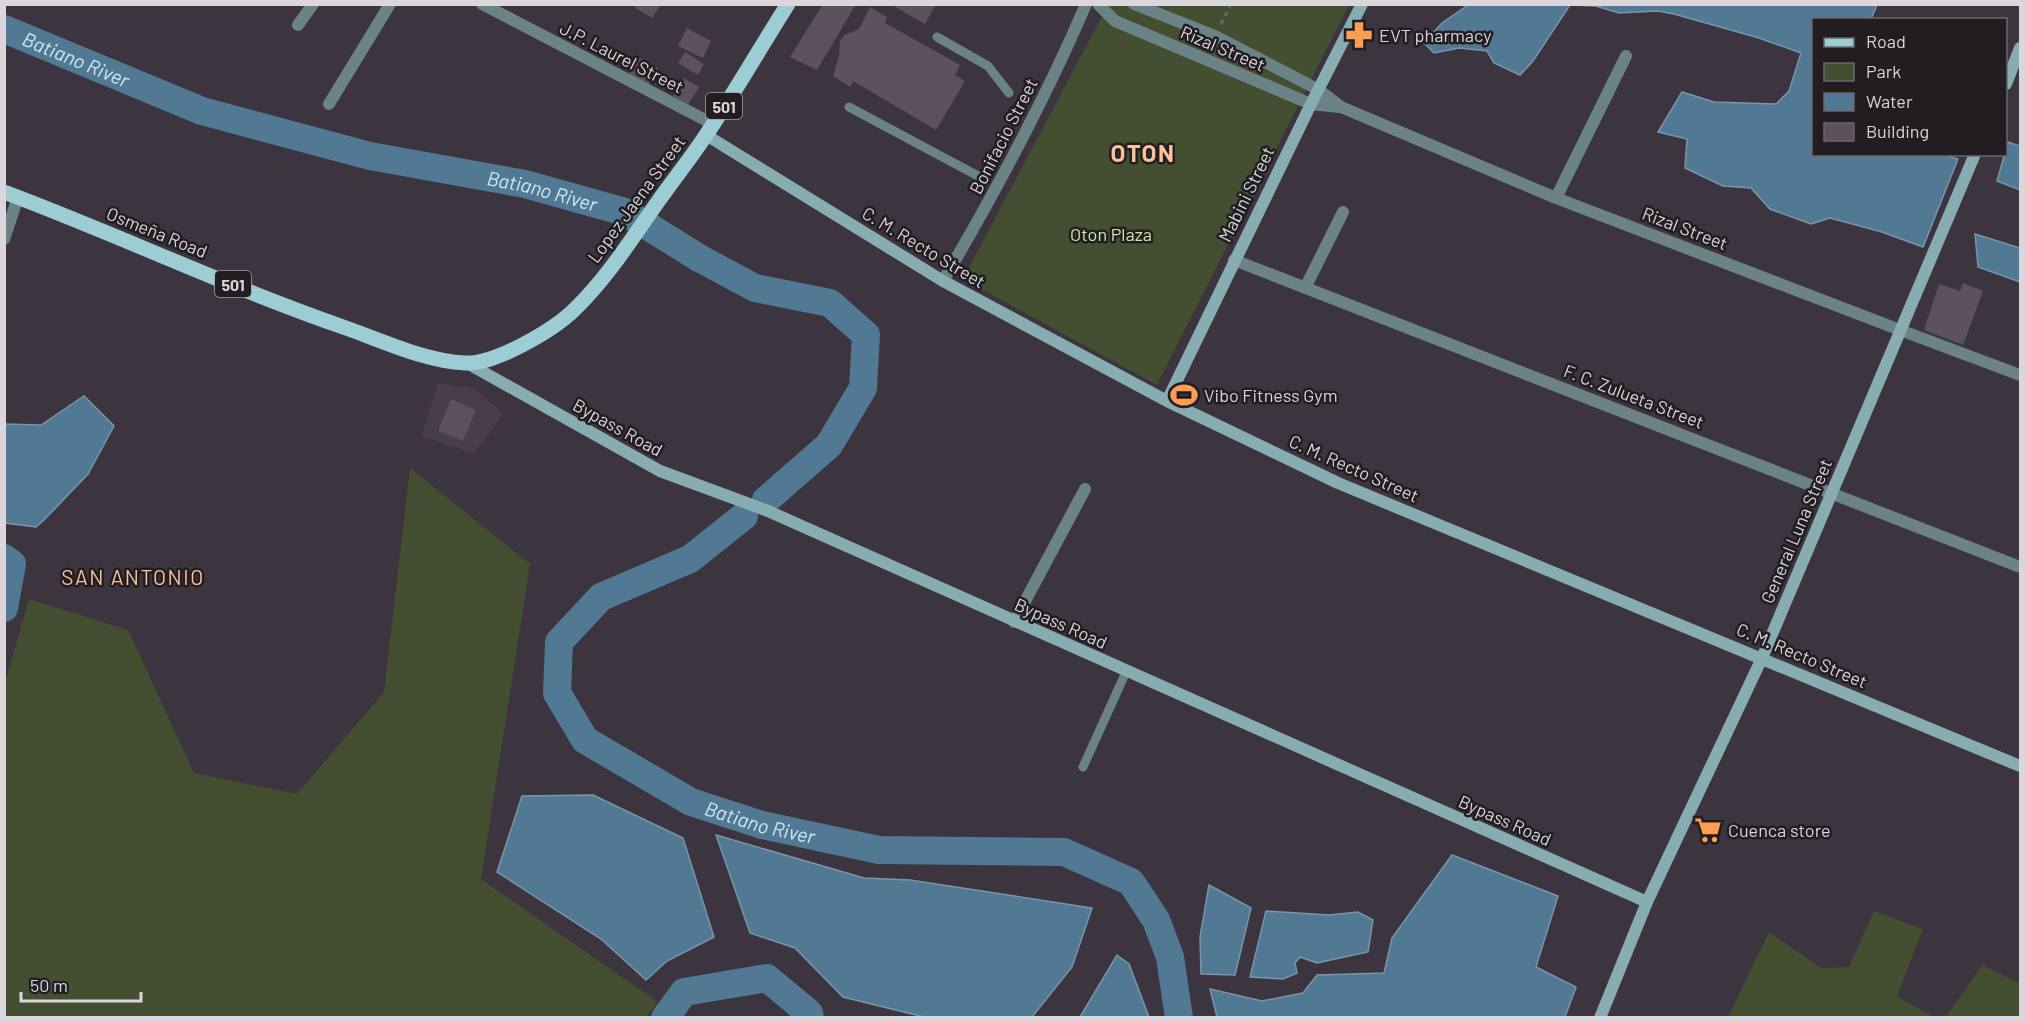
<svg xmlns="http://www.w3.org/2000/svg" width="2025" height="1022" viewBox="0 0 2025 1022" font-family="Barlow,sans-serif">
  <rect width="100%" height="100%" fill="#3c343e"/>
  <!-- built -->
  <path fill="#493c4b" d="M438,383l36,5 29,26 -29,40 -53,-18z"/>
  <!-- green -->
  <path fill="#434f30" d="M1108,5h241l-192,380 -194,-106z
    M410,468l120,96 -49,315 177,123 -13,16 -640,-1v-335l24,-83 99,31 66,143 103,21 87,-102z
    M1874,911l49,18 -26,67 37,21h-206l41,-85 52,36 28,-1z
    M1982,965l38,18v34h-74z"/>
  <!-- water -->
  <path fill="#517993" stroke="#7a95a9" stroke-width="1.5" d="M1468,5v-1l102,1 -37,56 -13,14 -26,-12 -7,-12 -28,-3 -25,5 -10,-10 18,-20z
    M1572,5h305l-6,14 -57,1v134h126l18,5 -35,88 -41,-15 -52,-14 -19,6 -41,-15 -19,-21 -28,-2 -38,-18 2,-29 -29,-7 24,-40 32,10 62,2 13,-13 12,-38 -42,-15 -85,-24 -16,-3 -39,2 -23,-7z
    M2008,142l12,4v44l-23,-9z
    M1975,234l45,14v34l-42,-15z
    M84,396l30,30 -26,48 -43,45 -9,8 -31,-4v-99l36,1z
    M593,795l90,43 31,99 -47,24 -21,19 -45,-41 -104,-67 25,-76z
    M716,835l148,43 46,2 182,28 -20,59 -40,50h-108l-81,-20 -48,-49 -45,-15z
    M1452,855l106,41 -22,71 40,20 -11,30h-348l-7,-28 52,12 41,-8 14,-18 67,-2 8,-35z
    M1209,885l42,23 -16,67 -34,-1 -1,-37z
    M1266,911l63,4 29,-3 15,8 -5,32 -51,11 -17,-6 -5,6 2,10 -14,6 -33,-2z
    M1117,955l12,9 20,53h-69z"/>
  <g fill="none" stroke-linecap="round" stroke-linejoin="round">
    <!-- river -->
    <g stroke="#517993" stroke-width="28">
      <path id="s1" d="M4,29l198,82 168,45 155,28 100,28 74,46 56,30 75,15 36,32 -3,53 -34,57 -63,55"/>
      <path id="s2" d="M744,516l-54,43 -89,38 -42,45 -2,51 28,47 106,62 71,23 117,25 185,2 67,30 25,38 14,37 9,61"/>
      <path d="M4,558l8,6 -8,44"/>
      <path d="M665,1018l19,-26 83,-14 42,35 1,5"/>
    </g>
  </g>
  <!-- building -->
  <path fill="#5b525d" d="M637,4h24l-9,14 -17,-10z
    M823,4h33l-39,66 -27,-13z
    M890,4h46l-11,20z
    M870,7l17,10 -2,6 75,42 -5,10 10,6 -29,49 -83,-49 -3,6 -17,-11 6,-21 1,-13 3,-6 16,-7z
    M687,28l24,13 -8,17 -25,-12z
    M685,52l19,12 -6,11 -20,-12z
    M638,57l20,11 -9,17 -20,-11z
    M684,78l15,9 -11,18 -15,-9z
    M1963,283l20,8 -20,54 -39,-15 15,-46 21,7z
    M451,399l25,11 -13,31 -25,-10z"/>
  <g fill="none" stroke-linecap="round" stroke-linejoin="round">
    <!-- path -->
    <path stroke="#6c646e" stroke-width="3" stroke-dasharray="4.5 4.5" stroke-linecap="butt" d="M1221,24l10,-20"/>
    <!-- lane -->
    <path stroke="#6b8286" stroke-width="9" d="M937,37l51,29 21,27
      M849,107l131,70
      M1083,767l43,-95"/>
    <!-- street -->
    <path stroke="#6b8286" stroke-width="12" d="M482,4l231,120
      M1134,4l81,32 104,54 22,17 215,91 344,132 120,45
      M1099,5l16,16 196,83 28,3
      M298,25l15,-21
      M329,104l61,-100
      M1556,198l70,-142
      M4,239l14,-42
      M1234,260l786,307
      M943,281c53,-90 102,-181 143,-277
      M1305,288l38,-76
      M1014,622l71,-133"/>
    <!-- secondary -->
    <path stroke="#87acb2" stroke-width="12" d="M2006,84l14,-36
      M706,135l237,146 224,120 171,82 682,283
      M467,363l193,108 108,40 879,391
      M1167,401l144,-297 51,-100
      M1600,1018l47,-116 115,-244 213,-504"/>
    <!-- primary -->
    <path stroke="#9dcdd4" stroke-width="15" d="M4,192c115,43 226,96 342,136 37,13 79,33 119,35 29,2 89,-33 110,-54 32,-31 56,-69 82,-106 16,-23 34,-45 49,-68 29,-43 54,-87 82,-131"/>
  </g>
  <!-- icons -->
  <defs>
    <symbol id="pharmacy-bare" viewBox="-9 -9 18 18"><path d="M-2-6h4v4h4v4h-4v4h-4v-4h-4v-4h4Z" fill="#fc9d53" stroke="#211d21" stroke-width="2.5" paint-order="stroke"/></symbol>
    <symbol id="stadium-bare" viewBox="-9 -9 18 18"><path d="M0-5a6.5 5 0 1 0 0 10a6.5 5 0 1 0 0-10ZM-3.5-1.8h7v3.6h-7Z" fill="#fc9d53" stroke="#211d21" stroke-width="2.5" paint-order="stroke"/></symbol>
    <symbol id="supermarket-bare" viewBox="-9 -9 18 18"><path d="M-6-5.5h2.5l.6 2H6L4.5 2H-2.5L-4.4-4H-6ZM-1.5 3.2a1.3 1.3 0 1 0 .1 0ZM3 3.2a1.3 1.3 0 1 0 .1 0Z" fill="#fc9d53" stroke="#211d21" stroke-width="2.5" paint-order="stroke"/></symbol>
  </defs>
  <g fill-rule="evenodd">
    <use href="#pharmacy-bare" x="1340" y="16" width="38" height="38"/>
    <use href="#stadium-bare" x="1165" y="376" width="38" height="38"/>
    <use href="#supermarket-bare" x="1689" y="811" width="38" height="38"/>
  </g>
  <g text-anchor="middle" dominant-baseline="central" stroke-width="5" stroke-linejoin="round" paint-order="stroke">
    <!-- shield labels -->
    <g fill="#211d21" stroke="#a39ea4" stroke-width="1.5">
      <rect x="706" y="93" width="36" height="26" rx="4.5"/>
      <rect x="215" y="271" width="36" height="26" rx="4.5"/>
    </g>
    <g font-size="16" font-weight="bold" fill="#dbd5dc">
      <text x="724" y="106">501</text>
      <text x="233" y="284">501</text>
    </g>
    <!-- poi labels -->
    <g font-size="18" fill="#dbd5dc" stroke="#211d21" text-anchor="start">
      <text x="1379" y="35">EVT pharmacy</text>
      <text x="1204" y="395">Vibo Fitness Gym</text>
      <text x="1728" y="830">Cuenca store</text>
    </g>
    <!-- street labels -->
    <g font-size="18" fill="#dbd5dc" stroke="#211d21">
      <text transform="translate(1223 48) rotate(23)">Rizal Street</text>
      <text transform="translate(622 57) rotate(27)">J.P. Laurel Street</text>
      <text transform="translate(1003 136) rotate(-63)">Bonifacio Street</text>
      <text transform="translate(1246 194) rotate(-64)">Mabini Street</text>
      <text transform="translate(636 199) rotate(-54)">Lopez Jaena Street</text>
      <text transform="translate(1685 228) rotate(21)">Rizal Street</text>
      <text transform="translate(157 232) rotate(22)">Osmeña Road</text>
      <text transform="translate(924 247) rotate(31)">C. M. Recto Street</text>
      <text transform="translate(1634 396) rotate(21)">F. C. Zulueta Street</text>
      <text transform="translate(618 427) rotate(29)">Bypass Road</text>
      <text transform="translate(1354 468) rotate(24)">C. M. Recto Street</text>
      <text transform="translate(1796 531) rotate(-67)">General Luna Street</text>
      <text transform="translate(1061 623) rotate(24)">Bypass Road</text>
      <text transform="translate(1802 655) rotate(23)">C. M. Recto Street</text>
      <text transform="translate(1505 820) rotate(24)">Bypass Road</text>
    </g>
    <!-- park labels -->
    <g font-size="18" fill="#d0eaa8" stroke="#211d21">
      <text x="1111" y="234">Oton Plaza</text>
    </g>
    <!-- water labels -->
    <g font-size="20" font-style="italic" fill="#cee7f9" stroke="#211d21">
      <text stroke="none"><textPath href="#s1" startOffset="78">Batiano River</textPath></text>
      <text stroke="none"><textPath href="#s1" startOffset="564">Batiano River</textPath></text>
      <text stroke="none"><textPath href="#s2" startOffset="528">Batiano River</textPath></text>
    </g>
    <!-- quarter labels -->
    <g font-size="21" letter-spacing="1.5" fill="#f8c29c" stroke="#211d21">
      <text x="133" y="576">SAN ANTONIO</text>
    </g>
    <!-- district labels -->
    <g font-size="24" font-weight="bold" letter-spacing="1.5" fill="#f8c29c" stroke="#211d21">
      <text x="1143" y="152">OTON</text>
    </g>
  </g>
  <!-- border -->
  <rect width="2025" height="1022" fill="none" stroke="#dbd5dc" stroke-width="12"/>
  <!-- legend -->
  <rect x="1812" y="18" width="195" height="138" fill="#211d21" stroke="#6b676c" stroke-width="1.5"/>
  <rect x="1824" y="38" width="30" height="9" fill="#9dcdd4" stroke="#6b676c" stroke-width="1.5"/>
  <text x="1866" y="48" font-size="18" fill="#dbd5dc">Road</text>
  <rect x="1824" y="63" width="30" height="18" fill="#434f30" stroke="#6b676c" stroke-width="1.5"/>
  <text x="1866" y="78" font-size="18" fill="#dbd5dc">Park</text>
  <rect x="1824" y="93" width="30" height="18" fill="#517993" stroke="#6b676c" stroke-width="1.5"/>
  <text x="1866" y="108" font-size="18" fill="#dbd5dc">Water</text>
  <rect x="1824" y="123" width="30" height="18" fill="#5b525d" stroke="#6b676c" stroke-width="1.5"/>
  <text x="1866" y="138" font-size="18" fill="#dbd5dc">Building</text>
  <!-- scale -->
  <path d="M21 992v9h120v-9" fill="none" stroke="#dbd5dc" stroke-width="3"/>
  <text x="30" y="992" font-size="18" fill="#dbd5dc" stroke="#211d21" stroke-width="4.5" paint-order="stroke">50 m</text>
</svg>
